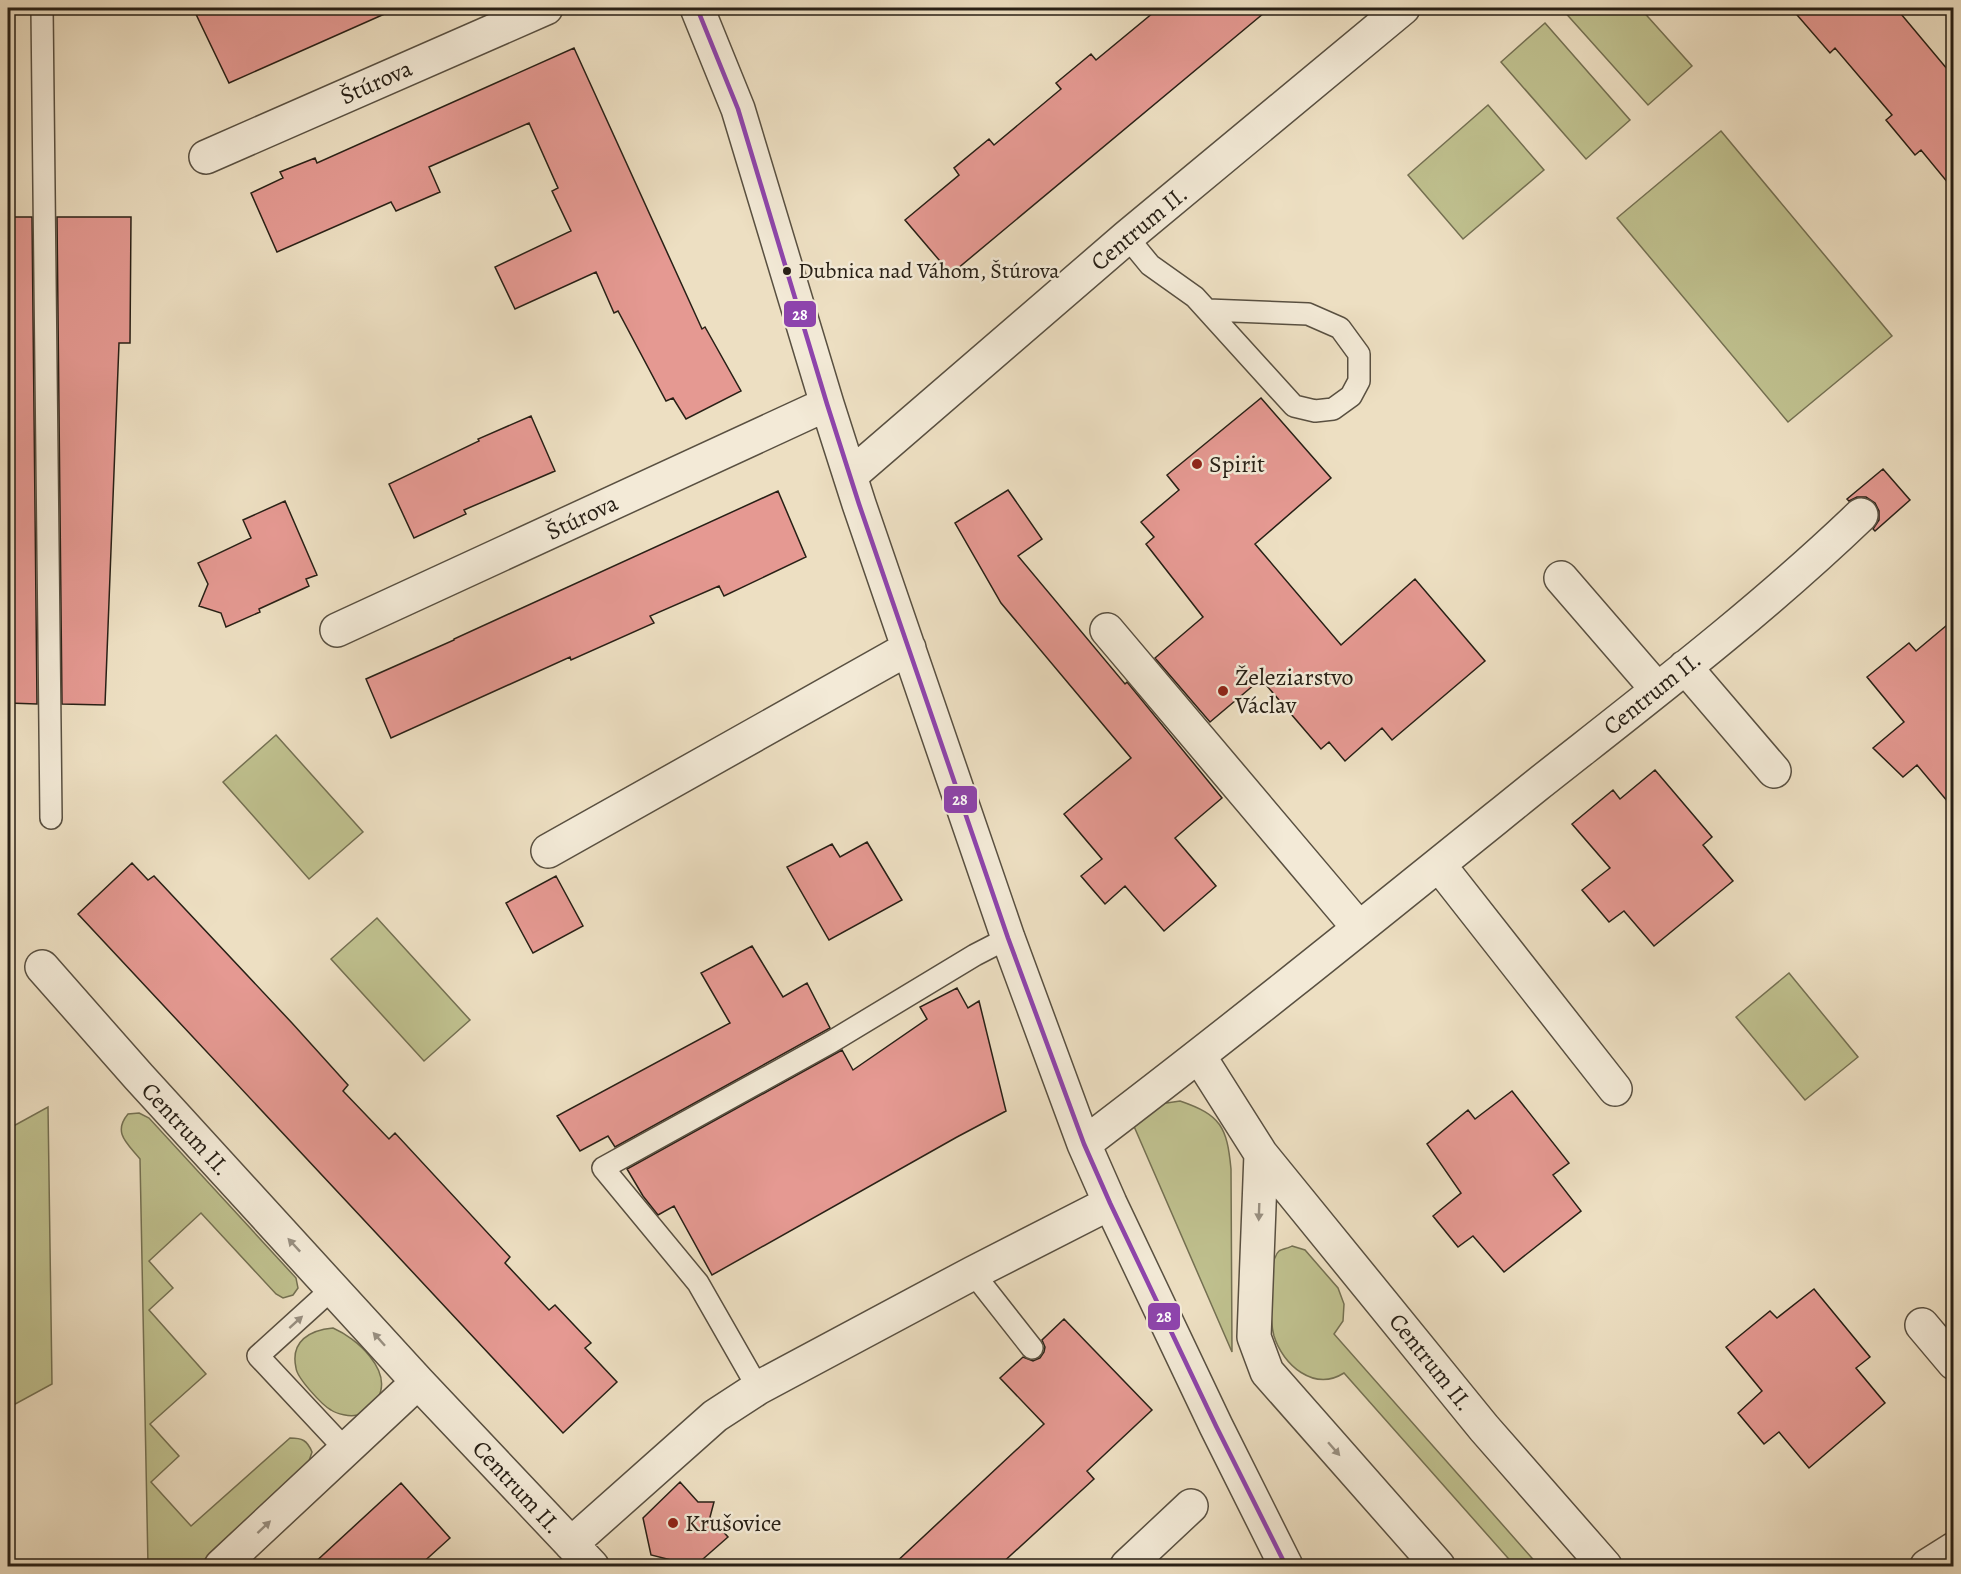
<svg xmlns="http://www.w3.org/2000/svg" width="1961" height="1574" viewBox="0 0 1961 1574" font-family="Alegreya,serif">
  <rect width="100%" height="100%" fill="#eddfc2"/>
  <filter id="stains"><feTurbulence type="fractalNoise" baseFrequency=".00333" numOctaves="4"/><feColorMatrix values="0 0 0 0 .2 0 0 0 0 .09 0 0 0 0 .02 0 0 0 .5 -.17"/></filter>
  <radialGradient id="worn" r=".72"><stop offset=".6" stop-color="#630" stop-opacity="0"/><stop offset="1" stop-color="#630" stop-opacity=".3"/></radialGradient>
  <!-- green -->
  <path fill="#bfc08e" stroke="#747052" stroke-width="1.5" d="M1563,8h77l52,58 -44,39 -86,-96z
    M1545,23l85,97 -44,39 -85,-97z
    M1488,105l56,65 -81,69 -55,-64z
    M1721,131l171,205 -104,86 -171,-204z
    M276,735l87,97 -54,47 -86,-97z
    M377,918l93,102 -46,41 -93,-102z
    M1789,973l69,84 -53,43 -69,-83z
    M1180,1101c41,14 47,26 51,68l1,183 -99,-228 27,-20z
    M48,1107l4,277 -44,24v-279z
    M139,1113l10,5 147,160 2,10 -5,7 -10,3 -7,-4 -75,-81 -52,48 24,27 -24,22 57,64 -56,50 29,32 -28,26 40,44 99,-88c12,0 17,2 22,14l-5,15 -108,99h-51l-8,-407c-12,-15 -28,-26 -12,-45z
    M1292,1246l13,4 33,38 6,16 -1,17 -9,13 205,232h-24l-171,-193c-30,19 -61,-8 -70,-37 -4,-14 -6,-76 5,-85 3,-2 10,-3 13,-5z
    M333,1328c23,10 60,42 45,70 -4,8 -12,14 -21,17 -7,2 -20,-1 -26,-5 -9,-5 -34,-32 -35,-42 -6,-27 14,-38 37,-40z"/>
  <!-- building -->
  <path fill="#e59992" stroke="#282016" stroke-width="1.5" d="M193,8h205l-169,75z
    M1159,8h111l-319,266 -46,-54 54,-45 -5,-7 35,-29 5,6 67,-56 -5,-6 35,-29 5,6z
    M1791,8h105l57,68v113l-32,-39 -6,5 -29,-35 6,-5 -57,-67 -5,5z
    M574,48l128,281 3,-2 36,64 -55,28 -13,-21 -7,3 -48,-90 -4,2 -18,-41 -81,37 -20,-42 76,-36 -19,-40 6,-3 -29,-65 -100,44 11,25 -44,19 -5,-9 -114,50 -26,-59 32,-15 -3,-6 35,-14 2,5z
    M8,217h24l5,487 -29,-1z
    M57,217h74l-1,126h-11l-14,362 -43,-1z
    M1261,398l70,80 -76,66 86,101 74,-66 70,82 -93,79 -10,-12 -37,33 -16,-19 -8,7 -60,-70 -51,43 -55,-64 48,-41 -57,-73 8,-7 -13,-15 38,-32 -12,-15z
    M531,416l24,55 -91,39 2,4 -52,24 -25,-54 90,-43 -1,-2z
    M1883,469l27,31 -35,31 -2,-2 6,-9v-9l-4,-8 -9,-6h-9l-8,4 -2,-2z
    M1008,490l34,49 -24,17 107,128 2,-2 95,116 -47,40 41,48 -52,45 -39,-45 -20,18 -24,-28 21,-17 -38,-45 67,-56 -130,-155 -46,-80z
    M778,491l28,66 -82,39 -5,-10 -69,30 4,7 -83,37 -1,-3 -179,81 -25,-59 88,-39v-1z
    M285,501l32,74 -11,4 3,7 -50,23 1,3 -34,15 -5,-14 -22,-7 9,-22 -10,-21 53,-25 -8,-18z
    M1953,620v188l-36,-43 -14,12 -30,-29 31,-26 -37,-45 42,-34 7,8z
    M1655,770l57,67 -9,8 30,36 -79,65 -30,-35 -15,11 -27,-32 28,-22 -38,-44 41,-34 7,9z
    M867,842l35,58 -73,40 -42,-73 45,-23 8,13z
    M132,863l16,17 6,-4 138,147 56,62 -5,6 46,48 6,-6 115,124 -5,6 44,47 6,-5 36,38 -6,5 32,34 -54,51 -485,-519z
    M556,876l27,50 -50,27 -27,-50z
    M752,946l31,51 24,-14 23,45 -215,119 -7,-11 -28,15 -23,-35 173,-93 -29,-50z
    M957,988l11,20 11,-7 27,110 -49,26 -245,138 -38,-69 -16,9 -15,-19 -16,-27 215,-119 11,20 74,-51 -7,-12z
    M1512,1091l57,72 -16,12 28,36 -77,61 -31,-36 -15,11 -25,-31 28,-23 -34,-49 41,-34 7,9z
    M1814,1289l56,68 -14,11 29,35 -76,65 -30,-36 -15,12 -26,-31 24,-22 -36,-44 44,-36 7,7z
    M1064,1319l88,91 -65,61 7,8 -95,87h-107l152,-142 -44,-46 23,-21 10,4 7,-3 4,-6 1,-5 -3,-7z
    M680,1482l18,20h16l-4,15 18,20 -33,29 -44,-11 -8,-37z
    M401,1483l49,55 -31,28h-108z"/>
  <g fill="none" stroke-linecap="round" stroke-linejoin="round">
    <defs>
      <path id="lane" d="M42,8l9,810
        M1127,237l23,28 45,32 99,109 21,5 18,-2 18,-13 8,-15v-27l-19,-26 -32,-14 -100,-4
        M973,1273l59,75
        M333,1288l-75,68 88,94
        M758,1388l-60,-105 -95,-115 228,-126 144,-87 33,-17"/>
      <path id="street" d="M697,8l41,101 89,295 32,100 149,434 76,206 26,59 106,223 70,140
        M206,157l340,-149
        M850,476l277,-239 276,-229
        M1561,578l96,111
        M337,630l490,-226
        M1107,630l252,298
        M1685,667l89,104
        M548,851l361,-203
        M1439,865l176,224
        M42,967l97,110 279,305 174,184
        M1199,1056l62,98 223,274 121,138
        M1084,1144c154,-117 303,-238 453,-359 110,-87 223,-173 324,-270
        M1261,1154l-7,183 13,35 171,194
        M1922,1325l32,38
        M571,1544l144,-128 43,-28 215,-115 137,-70
        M221,1566l197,-184
        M1127,1566l64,-60
        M1927,1566l27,-17"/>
    </defs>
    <!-- lane casing -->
    <use href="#lane" stroke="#595041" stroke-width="24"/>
    <!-- street casing -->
    <use href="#street" stroke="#595041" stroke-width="36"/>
    <!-- lane -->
    <use href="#lane" stroke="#f3ead7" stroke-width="21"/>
    <!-- street -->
    <use href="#street" stroke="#f3ead7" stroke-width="33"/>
    <defs>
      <path id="bus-1" d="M697,8l41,101 89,295 32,100 149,434 76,206 26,59 106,223 70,140"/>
    </defs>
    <!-- bus-1 casing -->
    <use href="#bus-1" stroke="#f3ead7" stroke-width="9"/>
    <!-- bus-1 -->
    <use href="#bus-1" stroke="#8e44ad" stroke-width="4.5"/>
  </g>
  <!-- one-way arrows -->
  <defs><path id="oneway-solid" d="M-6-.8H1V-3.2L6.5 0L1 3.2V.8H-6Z" transform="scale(1.5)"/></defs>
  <g fill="#988f80">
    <use href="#oneway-solid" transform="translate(1259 1212) rotate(92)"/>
    <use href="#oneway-solid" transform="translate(294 1245) rotate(-133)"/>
    <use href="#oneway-solid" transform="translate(296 1322) rotate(-42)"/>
    <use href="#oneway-solid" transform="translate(379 1339) rotate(-132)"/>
    <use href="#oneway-solid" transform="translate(1334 1449) rotate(49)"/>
    <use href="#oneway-solid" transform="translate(264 1527) rotate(-43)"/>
  </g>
  <!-- markers -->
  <circle fill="#282016" stroke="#f3ead7" stroke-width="2" cx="787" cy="271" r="5"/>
  <g fill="#8f2418" stroke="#f3ead7" stroke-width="2">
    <circle cx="1197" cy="464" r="6"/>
    <circle cx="1223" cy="691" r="6"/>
    <circle cx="673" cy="1523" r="6"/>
  </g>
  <g text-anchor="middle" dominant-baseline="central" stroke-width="5" stroke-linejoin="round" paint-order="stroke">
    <!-- bus labels -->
    <g font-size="22" fill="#282016" stroke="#f3ead7" text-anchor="start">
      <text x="798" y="271">Dubnica nad Váhom, Štúrova</text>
    </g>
    <!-- street labels -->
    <g font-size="24" fill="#282016" stroke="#f3ead7">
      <text transform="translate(376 82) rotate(-24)">Štúrova</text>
      <text transform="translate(1139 228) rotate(-40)">Centrum II.</text>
      <text transform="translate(582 517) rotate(-25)">Štúrova</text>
      <text transform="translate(1652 693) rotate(-39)">Centrum II.</text>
      <text transform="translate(186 1129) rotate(47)">Centrum II.</text>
      <text transform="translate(1431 1362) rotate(51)">Centrum II.</text>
      <text transform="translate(517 1487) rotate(47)">Centrum II.</text>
    </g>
    <!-- poi labels -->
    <g font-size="24" fill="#282016" stroke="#f3ead7" text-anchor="start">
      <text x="1209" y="464">Spirit</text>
      <text x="1235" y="677">Železiarstvo<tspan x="1235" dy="28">Václav</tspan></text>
      <text x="685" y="1523">Krušovice</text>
    </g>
  </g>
  <g stroke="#f3ead7" stroke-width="2">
    <rect x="783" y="300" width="34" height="28" rx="6" fill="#8e44ad"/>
    <rect x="943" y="785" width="35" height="29" rx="6" fill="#8e44ad"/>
    <rect x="1147" y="1302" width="34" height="29" rx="6" fill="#8e44ad"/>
  </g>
  <g font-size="16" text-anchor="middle" font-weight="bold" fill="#fff">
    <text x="800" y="320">28</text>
    <text x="960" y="805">28</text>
    <text x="1164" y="1322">28</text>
  </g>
  <!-- margin -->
  <rect width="1961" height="1574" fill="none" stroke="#eddfc2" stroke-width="30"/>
  <rect x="9" y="9" width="1943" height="1556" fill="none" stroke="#282016" stroke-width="3"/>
  <rect x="15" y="15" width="1931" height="1544" fill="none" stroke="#282016" stroke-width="1.5"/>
  <rect width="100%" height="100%" filter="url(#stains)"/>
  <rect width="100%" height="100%" fill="url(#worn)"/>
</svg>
